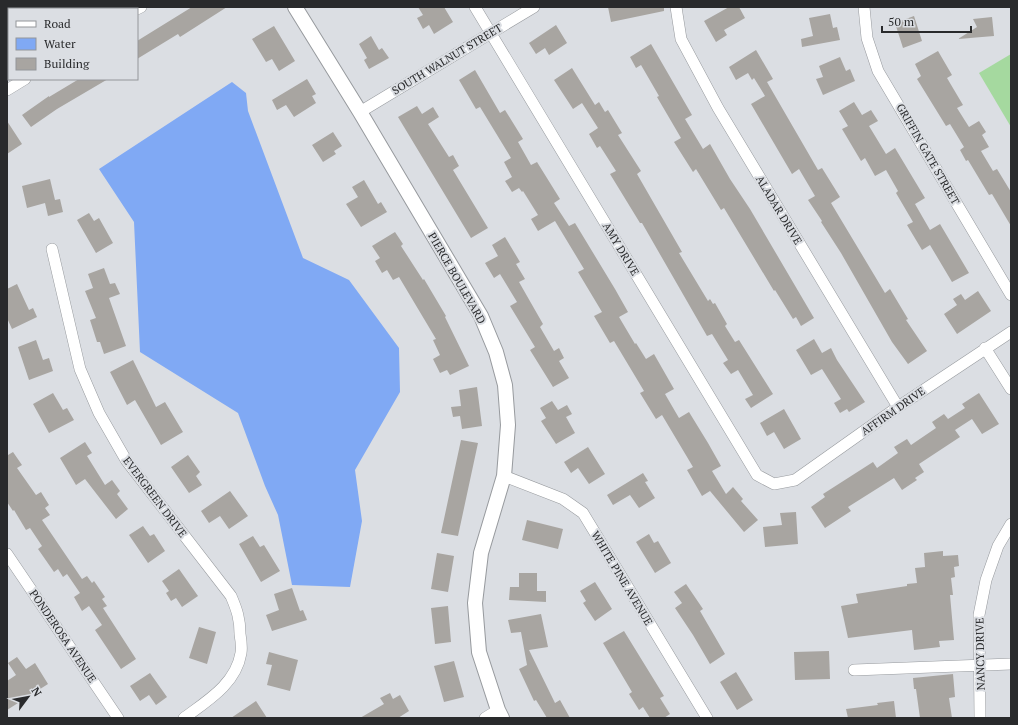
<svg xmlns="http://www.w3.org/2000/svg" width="1018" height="725" viewBox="0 0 1018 725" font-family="'PT Serif',serif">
  <rect width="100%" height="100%" fill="#dbdee3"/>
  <!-- green -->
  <path fill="#a5d99f" d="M1011,54v73l-32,-54z"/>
  <!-- water -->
  <path fill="#80a9f4" d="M232,82l14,11 2,18 55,147 46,22 50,68 1,44 -45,78 7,51 -12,66 -58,-2 -14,-70 -13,-29 -27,-73 -98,-61 -6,-130 -35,-53z"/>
  <!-- building -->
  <path fill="#a8a5a1" d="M192,7h35l-47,30 -2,-3 -41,25v-18z
    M418,7h26l9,15 -19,12 -5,-9 -6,4 -6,-11 6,-3z
    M608,7h56v4l-53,11z
    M729,7h10l6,11 -21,12 3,5 -11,7 -12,-21z
    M830,14l3,14 4,-1 3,13 -38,7 -1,-8 12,-3 -4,-18z
    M914,16l8,25 -19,7 -8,-25z
    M992,17l2,19 -36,3 19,-12 -4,-8z
    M556,25l11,18 -18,12 -4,-7 -9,6 -7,-11z
    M274,26l21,35 -16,10 -7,-12 -6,3 -14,-23z
    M371,36l8,14 3,-2 7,10 -20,11 -5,-9 3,-2 -8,-14z
    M651,44l41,71 -7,4 18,30 7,-5 20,35 20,30 64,109 -13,8 -5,-9 -3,2 -18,-29 -1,1 -50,-83 -3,2 -25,-41 -3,3 -19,-30 7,-4 -24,-41 2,-1 -18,-31 -5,3 -6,-11z
    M756,50l17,29 -6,3 51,88 4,-2 18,29 -9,6 54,90 5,-4 18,30 -2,1 21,31 -19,13 -16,-22 -51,-89 -20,-31 1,-1 -14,-21 7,-4 -16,-27 -7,5 -41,-70 14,-8 -11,-18 -2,2 -4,-7 -12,7 -7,-13z
    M938,51l14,24 -5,3 16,27 -6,3 12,19 10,-6 7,11 -4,3 7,12 -8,4 12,20 4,-2 14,23v34l-19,-32 -3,1 -21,-35 -2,1 -6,-11 4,-3 -14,-23 -4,2 -29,-47 4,-3 -6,-12z
    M840,57l6,14 4,-2 5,12 -32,14 -7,-16 7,-2 -4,-11z
    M572,68l23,37 4,-3 6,10 3,-2 14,23 -4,2 23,36 -4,3 45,78 -3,1 29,48 2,-2 3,5 2,-1 12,21 -2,2 10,16 4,-2 34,54 -22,14 -6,-9 8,-4 -15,-25 -7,4 -8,-11 5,-3 -16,-26 -5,2 -65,-113h-2l-30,-49 6,-3 -16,-25 -3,2 -8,-14 9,-6 -16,-25 -9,6 -19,-29z
    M475,70l25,43 5,-3 18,29 -5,3 13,23 6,-3 23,37 -6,4 15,23 6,-3 40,66 13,23 -9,5 16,27 1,-1 10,16 8,-5 20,35 -9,5 14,24 10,-6 19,31 13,23 -9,5 14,23 7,-7 10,12 -2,2 17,19 -14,12 -34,-41 -8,5 -15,-26 6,-3 -31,-52 -6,4 -16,-26 4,-2 -30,-50 -4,2 -16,-27 8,-4 -24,-40 6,-3 -29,-48 -17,10 -7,-12 7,-4 -15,-24 -1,1 -3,-4 -7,4 -7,-11 7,-4 -8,-15 7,-4 -31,-51 -4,2 -17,-29z
    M79,79h29l-51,30 -26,18 -9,-12 27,-19v1z
    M307,79l9,15 -4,2 4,7 -22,14 -8,-12 -9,5 -5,-10z
    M854,102l8,13 9,-5 7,11 -9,5 17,28 9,-6 30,50 -10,6 15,26 10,-6 29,49 -17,9 -22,-37 -8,5 -15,-25 6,-3 -17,-29 2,-2 -12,-21 -11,6 -10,-18 -4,3 -19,-32 6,-3 -9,-15z
    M417,106l5,8 11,-7 6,10 -11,7 21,33 4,-2 6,11 -6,4 35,58 -17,10 -73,-121z
    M7,121l15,23 -15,10z
    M333,132l9,14 -8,5 2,3 -13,8 -11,-17z
    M50,179l5,21 5,-1 3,13 -15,4 -3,-13 -18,5 -5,-22z
    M364,180l14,24 3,-2 6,10 -26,15 -15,-23 12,-7 -6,-10z
    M89,213l5,8 5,-3 14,25 -17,10 -19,-33z
    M395,232l8,12 -2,2 22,34 1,-1 22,37 -1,1 24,49 -19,9 -3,-5 -7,3 -7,-14 7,-4 -7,-15 3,-1 -37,-62 -6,3 -6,-10 -5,3 -7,-12 5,-3 -8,-12z
    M505,237l15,25 -4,2 9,15 -6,3 24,42 -3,3 14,24 5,-3 5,10 -5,3 10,17 -16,9 -23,-37 5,-3 -25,-41 7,-4 -17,-28 -6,4 -9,-15 13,-7 -6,-11z
    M104,268l6,16 5,-1 5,11 -11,4 17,48 -22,8 -4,-12h-3l-7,-22 6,-2 -11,-27 8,-3 -5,-14z
    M17,284l12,26 4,-2 4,9 -25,12 -5,-11v-29z
    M978,291l13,20 -34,23 -13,-20 13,-9 -4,-6 8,-5 4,6z
    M814,339l8,14 9,-5 6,12 28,42 -16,10 -2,-3 -7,4 -6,-10 7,-4 -19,-30 -11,6 -15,-25z
    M36,340l7,20 6,-2 4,13 -24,9 -11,-33z
    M133,360l23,47 9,-5 18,30 -22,13 -26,-45 -8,5 -17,-33z
    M477,387l5,39 -20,3 -2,-13 -7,1 -2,-10 10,-1 -2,-16z
    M53,393l10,17 4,-2 7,12 -25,13 -16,-29z
    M979,393l20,31 -17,10 -10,-15 -17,11 5,7 -41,27 5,8 -9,6 2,2 -15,10 -8,-12 -46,29 3,4 -26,17 -14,-21 14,-10 -2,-3 50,-32 4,6 21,-15 -4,-6 13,-8 4,6 25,-17 -4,-6 12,-8 4,5 17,-11 -3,-4z
    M552,401l6,9 9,-5 5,9 -6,3 9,16 -19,11 -15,-23 5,-3 -6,-10z
    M784,409l17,30 -17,10 -10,-17 -7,4 -7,-13z
    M461,440l17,3 -20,93 -17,-3z
    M85,442l7,11 -5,3 18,29 7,-5 8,11 -3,3 11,15 -12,10 -31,-40 -9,6 -16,-27z
    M588,447l17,27 -16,10 -11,-16 -7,5 -7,-11z
    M13,452l9,13 -5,3 19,27 5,-3 8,13 -4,3 5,7 -8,5 40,59 5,-3 5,7 2,-2 11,16 -3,2 5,7 -4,2 33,51 -15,10 -26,-39 7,-5 -13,-19 -7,5 -8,-14 6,-4 -13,-19 -4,3 -5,-8 -4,3 -16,-23 4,-3 -12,-18 -4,2 -12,-20 -1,1 -6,-9v-48l1,1z
    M188,455l12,17 -4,4 6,9 -13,8 -18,-26z
    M643,473l5,8 -3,1 10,16 -16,10 -9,-13 -17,10 -6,-10z
    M230,491l18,25 -19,13 -9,-13 -11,7 -8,-12z
    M796,512l2,32 -33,3 -2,-20 19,-2 -2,-12z
    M527,520l36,9 -5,20 -36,-9z
    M143,526l7,10 4,-2 11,17 -17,12 -19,-28z
    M649,534l5,9 4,-2 13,22 -16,10 -19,-31z
    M253,536l7,11 4,-2 16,26 -19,11 -22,-38z
    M943,551v5l15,-1 1,11 -5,1 1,10 -4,1 2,17h-3l4,45 -15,1 1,6 -26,3 -2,-20 -64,8 -7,-32 17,-3 -2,-9 51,-8v-2l10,-1 -2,-15 10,-1 -1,-14z
    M437,553l17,3 -6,36 -17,-3z
    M179,569l19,27 -16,11 -6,-9 -5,3 -5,-8 3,-2 -7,-10z
    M519,573h18v18h9v11l-37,-2 1,-13h9z
    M595,582l17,27 -17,12 -12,-18 3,-2 -6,-10z
    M686,584l17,25 -3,2 25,43 -15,10 -17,-29 -18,-27 7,-5 -8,-11z
    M292,588l8,23 3,-1 4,10 -35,11 -6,-16 13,-5 -5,-16z
    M448,606l3,36 -16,2 -4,-36z
    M541,614l7,33 -19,3 26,53 5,-3 10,18h-23l-11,-18 -2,1 -15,-32 8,-4 -6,-33 -10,1 -3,-13z
    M199,627l17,5 -9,32 -18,-6z
    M624,631l40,65 -4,2 10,16 -6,4h-14l-7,-11 -4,3 -10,-16 3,-2 -29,-49z
    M829,651l1,28 -35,1 -1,-28z
    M269,652l29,8 -8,31 -23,-6 5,-20 -6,-1z
    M17,657l9,12 9,-6 13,21 -41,26v-29l9,-6 -8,-12z
    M454,661l10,36 -20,5 -10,-36z
    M736,672l17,28 -16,10 -17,-28z
    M150,673l17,24 -11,8 -7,-10 -9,6 -10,-15z
    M953,674l2,23 -6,1 3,20h-32l-4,-29h-2l-1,-11z
    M390,693l3,6 7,-4 9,16 -11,7h-38l24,-14 -4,-6z
    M256,701l11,17h-36z
    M894,701l2,17h-48l-2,-9 32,-4 -1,-2z"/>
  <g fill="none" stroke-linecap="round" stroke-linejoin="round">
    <defs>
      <path id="minor" d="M475,7l282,468 17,9 21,-4 103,-73 113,-75
        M676,7l5,32 37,69 180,299
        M864,7l3,31 11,33 133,224
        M137,9l4,-2
        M7,90l18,-11
        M360,112l174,-105
        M52,249l28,120 19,44 27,47 105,136c6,14 9,23 9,38 1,6 2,13 1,19 -5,31 -34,48 -57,65
        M985,348l26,41
        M504,476l59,23 20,14 124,205
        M7,554l111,164
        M854,670l157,-6
        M485,718l13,-8
        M980,718l-1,-103 7,-35 12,-34 13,-22"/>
      <path id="tertiary" d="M295,7l65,105 121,204 15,36 9,33 3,40 -4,51 -23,77 -6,50 4,49 19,58 4,8"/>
    </defs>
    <!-- minor casing -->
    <use href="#minor" stroke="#979a9e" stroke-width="12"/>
    <!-- tertiary casing -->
    <use href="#tertiary" stroke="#979a9e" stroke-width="16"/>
    <!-- minor -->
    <use href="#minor" stroke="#fff" stroke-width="11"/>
    <!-- tertiary -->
    <use href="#tertiary" stroke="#fff" stroke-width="14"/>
  </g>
  <g text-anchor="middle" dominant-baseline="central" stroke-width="4" stroke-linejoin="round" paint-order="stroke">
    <!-- street labels -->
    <g font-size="11" fill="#292a2c" stroke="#dbdee3">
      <text transform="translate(447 59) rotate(-31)">SOUTH WALNUT STREET</text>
      <text transform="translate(928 154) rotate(60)">GRIFFIN GATE STREET</text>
      <text transform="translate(779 210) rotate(59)">ALADAR DRIVE</text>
      <text transform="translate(621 249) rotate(59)">AMY DRIVE</text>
      <text transform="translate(457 278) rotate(60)">PIERCE BOULEVARD</text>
      <text transform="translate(893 411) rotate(-35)">AFFIRM DRIVE</text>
      <text transform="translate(155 497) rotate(53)">EVERGREEN DRIVE</text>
      <text transform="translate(622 578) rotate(59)">WHITE PINE AVENUE</text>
      <text transform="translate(63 636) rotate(56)">PONDEROSA AVENUE</text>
      <text transform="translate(980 654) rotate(-91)">NANCY DRIVE</text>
    </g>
  </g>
  <!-- border -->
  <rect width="1018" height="725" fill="none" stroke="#292a2c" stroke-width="16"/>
  <!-- legend -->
  <rect x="8" y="8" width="130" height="72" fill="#dbdee3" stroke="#94969a"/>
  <rect x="16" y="21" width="20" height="6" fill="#ffffff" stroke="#94969a"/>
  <text x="44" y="28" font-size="12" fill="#292a2c">Road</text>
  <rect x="16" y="38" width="20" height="12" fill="#80a9f4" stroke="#94969a"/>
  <text x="44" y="48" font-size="12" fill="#292a2c">Water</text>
  <rect x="16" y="58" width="20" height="12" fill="#a8a5a1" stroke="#94969a"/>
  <text x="44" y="68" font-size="12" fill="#292a2c">Building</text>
  <!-- north arrow -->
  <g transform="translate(28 697) rotate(58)" stroke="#dbdee3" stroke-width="3" paint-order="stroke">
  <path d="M0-3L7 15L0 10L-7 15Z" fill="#292a2c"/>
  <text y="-6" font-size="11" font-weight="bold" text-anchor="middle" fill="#292a2c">N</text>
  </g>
  <!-- scale -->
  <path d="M882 26v6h89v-6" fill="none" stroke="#292a2c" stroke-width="2"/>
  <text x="888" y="26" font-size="12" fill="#292a2c" stroke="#dbdee3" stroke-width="3" paint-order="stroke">50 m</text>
</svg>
